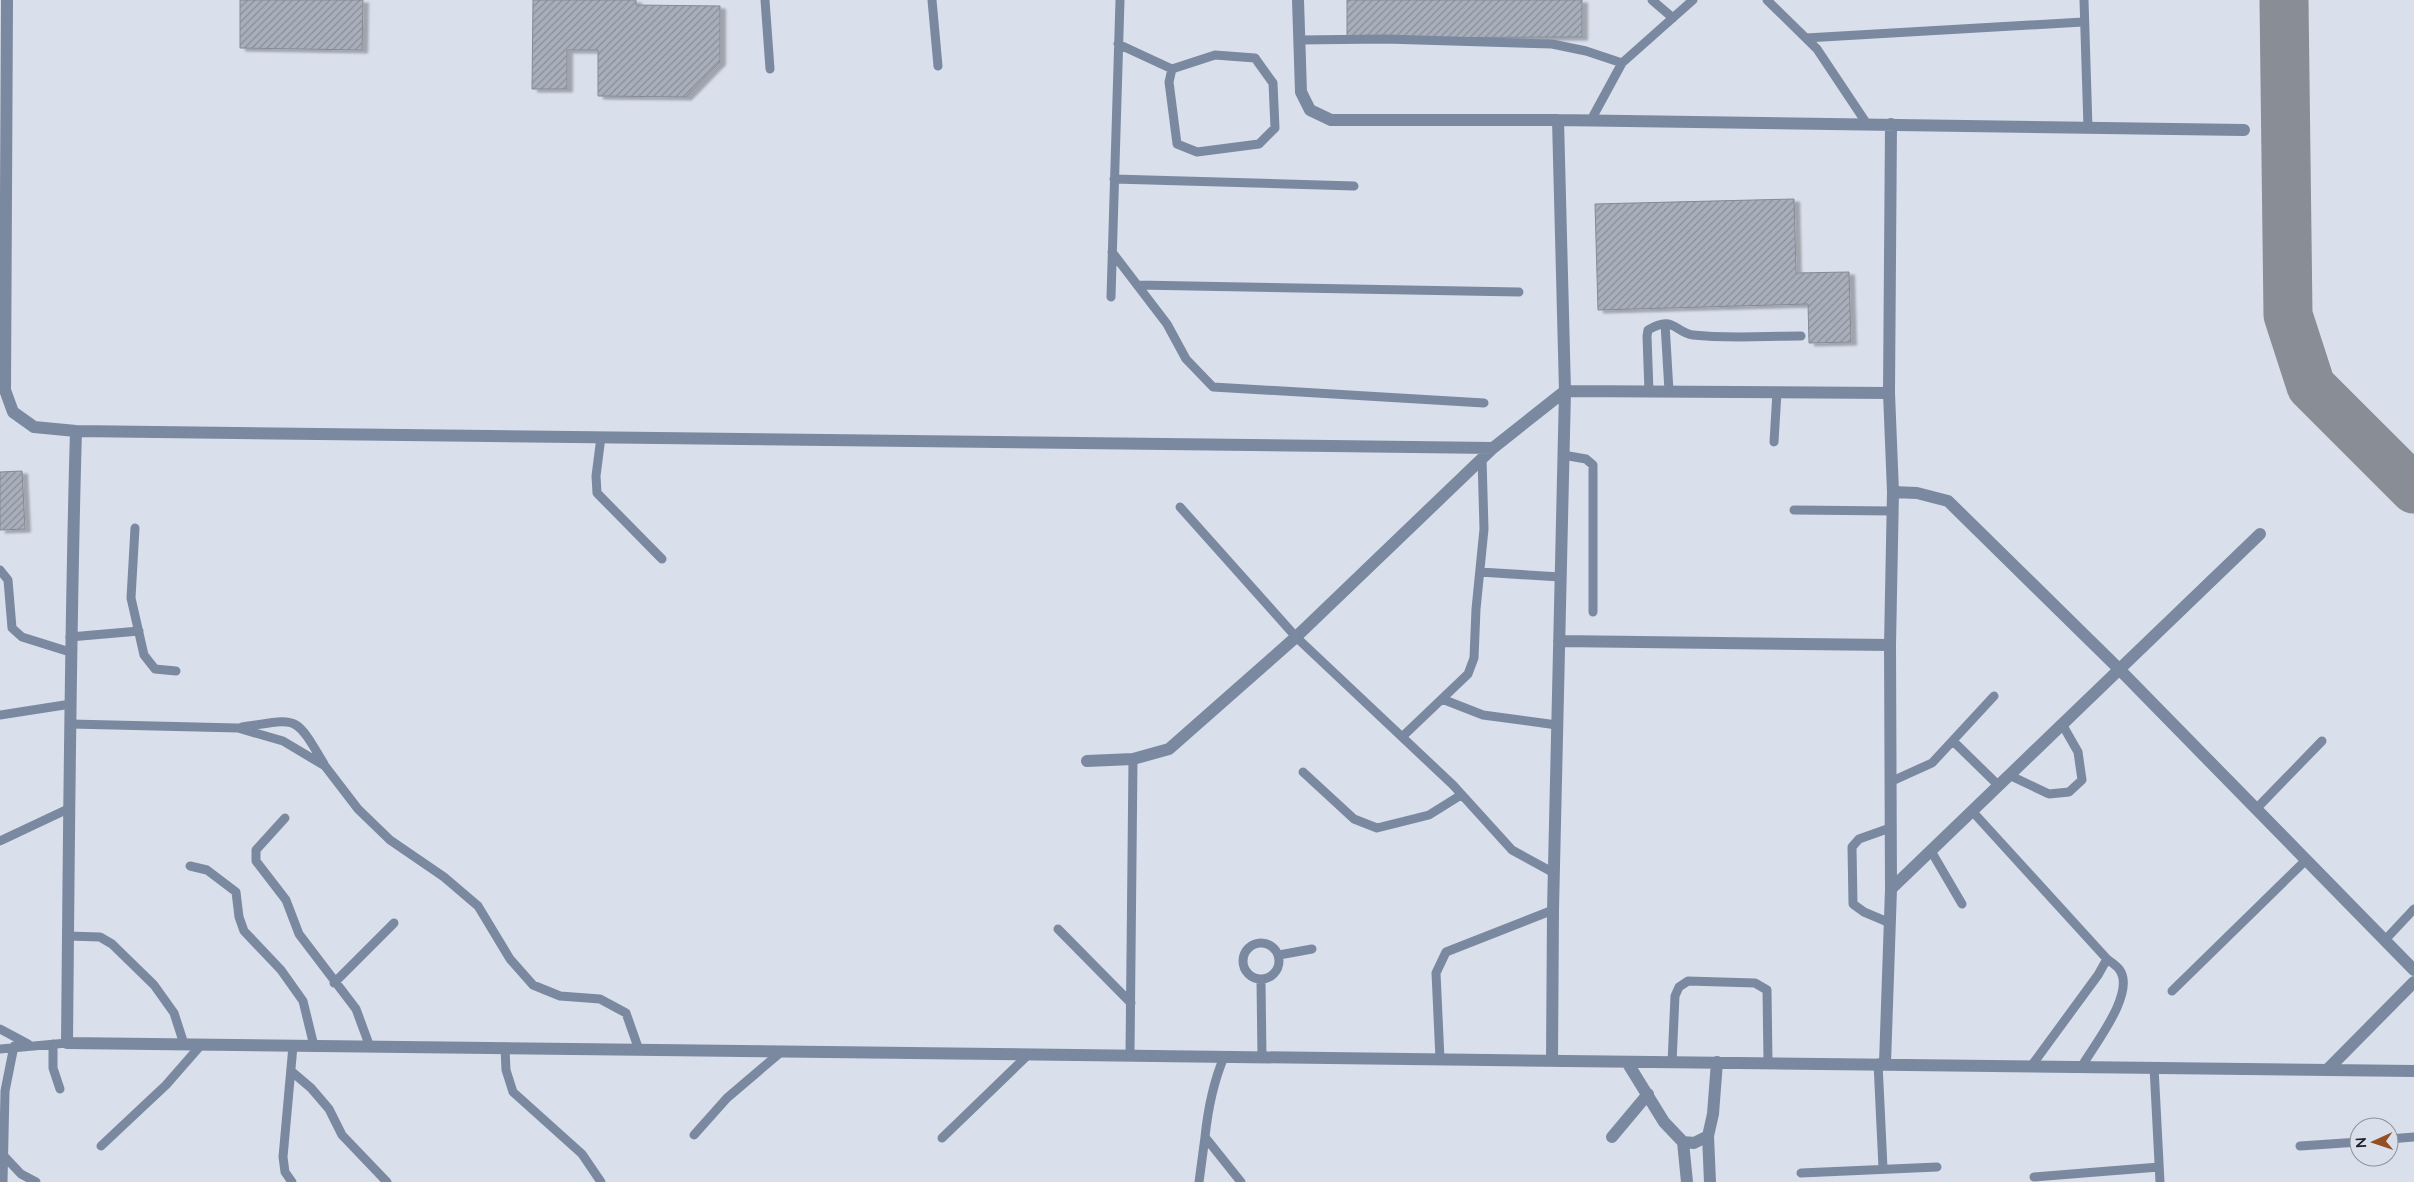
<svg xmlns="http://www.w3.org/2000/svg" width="2414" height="1182" viewBox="0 0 2414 1182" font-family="Lato,sans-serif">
  <defs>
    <pattern id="building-hatch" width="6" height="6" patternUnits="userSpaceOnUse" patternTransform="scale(1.25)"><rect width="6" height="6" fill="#a8afbb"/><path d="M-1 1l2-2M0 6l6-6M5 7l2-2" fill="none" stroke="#888e98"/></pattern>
    <filter id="shadow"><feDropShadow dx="5.5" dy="3" stdDeviation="1" flood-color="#0004"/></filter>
  </defs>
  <rect width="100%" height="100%" fill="#d9e0ec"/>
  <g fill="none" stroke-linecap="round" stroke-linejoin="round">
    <!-- taxiway -->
    <path stroke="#888d96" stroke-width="49" d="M2284,0l4,315 23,71 103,103"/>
  </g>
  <!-- building -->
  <path fill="url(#building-hatch)" stroke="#848b96" filter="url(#shadow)" d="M240,0h123l-1,50 -122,-2z
    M533,0h103v5l84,1v56l-34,35 -88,-1v-46h-31v39h-35z
    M1347,0h235v37l-235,1z
    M1794,199l2,74 53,-1 2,70 -42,1 -1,-39 -210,6 -3,-106z
    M22,471l3,58 -25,1v-58z"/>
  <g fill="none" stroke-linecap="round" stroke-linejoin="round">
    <!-- service -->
    <path stroke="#7b89a0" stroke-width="9" d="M765,0l5,69
      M932,0l6,66
      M1652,0l21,18
      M1767,0l50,49 50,75
      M2084,0l4,128
      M1806,38l277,-16
      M1299,40l86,-1 167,5 34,7 36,12
      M1118,44l54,25
      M1215,55l40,3 18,25 2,45 -16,16 -62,8 -20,-8 -8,-62 3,-13z
      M1591,120l31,-57 71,-63
      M1114,179l240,7
      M1112,252l55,72 19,35 27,28 271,16
      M1137,285l382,7
      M1111,297l9,-297
      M1665,324l4,67
      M1649,392l-2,-56 1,-6c26,-16 27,3 45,5 35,4 72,1 108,1
      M601,437l-5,39 1,17 65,66
      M1774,442l3,-50
      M1563,455l23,4 7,6v147
      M1180,507l116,130 157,148 59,65 42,23
      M1794,510l99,1
      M135,528l-4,70 13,57 11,14 21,2
      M0,570l8,10 4,48 10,9 48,15
      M1480,572l80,5
      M70,637l69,-6
      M1442,699l41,16 74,10
      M0,715l71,-11
      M71,724l167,4 45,13 42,25 33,43 32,31 54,37 34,29 32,53 23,26 27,11 40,3 26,14 13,37
      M242,727c56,-8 52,-14 82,37
      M1402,737l66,-63 6,-16 2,-49 8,-80 -2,-71
      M1953,741l45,44
      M1303,772l51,47 23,9 52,-13 32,-20
      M2009,775l40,19 20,-2 13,-12 -4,-28 -16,-28
      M1890,782l42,-19 62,-67
      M2256,809l66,-68
      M1972,811l135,148c4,3 9,6 12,10 18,23 -25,76 -37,97
      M285,818l-29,32v11l30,39 13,34 57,75 14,38
      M0,841l70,-33
      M1931,851l31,53
      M190,866l17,4 29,22 3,25 5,14 37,39 22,31 11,45
      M1890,923l-26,-11 -11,-8 -1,-57 7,-8 31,-11
      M1058,929l73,74
      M68,936l32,1 12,7 42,41 20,28 10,31
      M2385,940l29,-31
      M1243 961a18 18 0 1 1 36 0a18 18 0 1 1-36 0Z
      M1279,955l33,-6
      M1261,981l1,76
      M334,983l60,-60
      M2172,991l134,-131
      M0,1029l28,15
      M53,1044v24l7,21
      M505,1048l1,22 7,22 69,62 19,28
      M0,1049l67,-6
      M1130,1055l3,-296
      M1224,1057c-11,26 -16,51 -19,80l36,45
      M1440,1059l-4,-86 10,-21 107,-42
      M1672,1063l3,-67 4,-9 9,-6 67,2 12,7 1,71
      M1878,1063l5,105
      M2032,1065l66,-90 9,-16
      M2154,1067l6,115
      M291,1071l20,17 18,21 13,26 45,47
      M694,1135l33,-37 54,-46
      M942,1138l87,-84
      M2389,1139l25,-2
      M101,1146l65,-61 35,-40
      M2300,1146l59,-4
      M4,1156l17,18 15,8
      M1801,1173l136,-6
      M2034,1177l125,-10
      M3,1182l2,-91 9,-45
      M292,1182l-7,-10 -2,-15 10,-111
      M1199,1182l6,-45"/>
    <!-- minor -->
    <path stroke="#7b89a0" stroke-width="12" d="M7,0l-2,390 8,22 21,15 42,4 1417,17
      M1298,0l3,92 9,18 21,10h227l686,10
      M76,431c-6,204 -7,408 -9,612l2347,28
      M1893,492l24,1 31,8 171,168 295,301
      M1559,641l331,4
      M1087,761l46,-2 36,-10 127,-112 197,-189 72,-57 324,2
      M1891,889l369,-355
      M1552,1060l1,-150 12,-519 -7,-271
      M1627,1062l37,60 19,20 4,40
      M1885,1063l6,-174 -1,-244 3,-153 -4,-99 2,-269
      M2328,1069l86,-87
      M1612,1137l36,-43
      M1683,1142l11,1 14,-7
      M1710,1182l-2,-46 5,-22 4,-52"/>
  </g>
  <!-- north arrow -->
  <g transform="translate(2374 1142) rotate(267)"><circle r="24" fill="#d9e0ec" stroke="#8e939c"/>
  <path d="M0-4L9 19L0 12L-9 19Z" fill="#944f24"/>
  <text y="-8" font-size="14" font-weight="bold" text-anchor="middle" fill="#1e2025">N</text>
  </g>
</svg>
